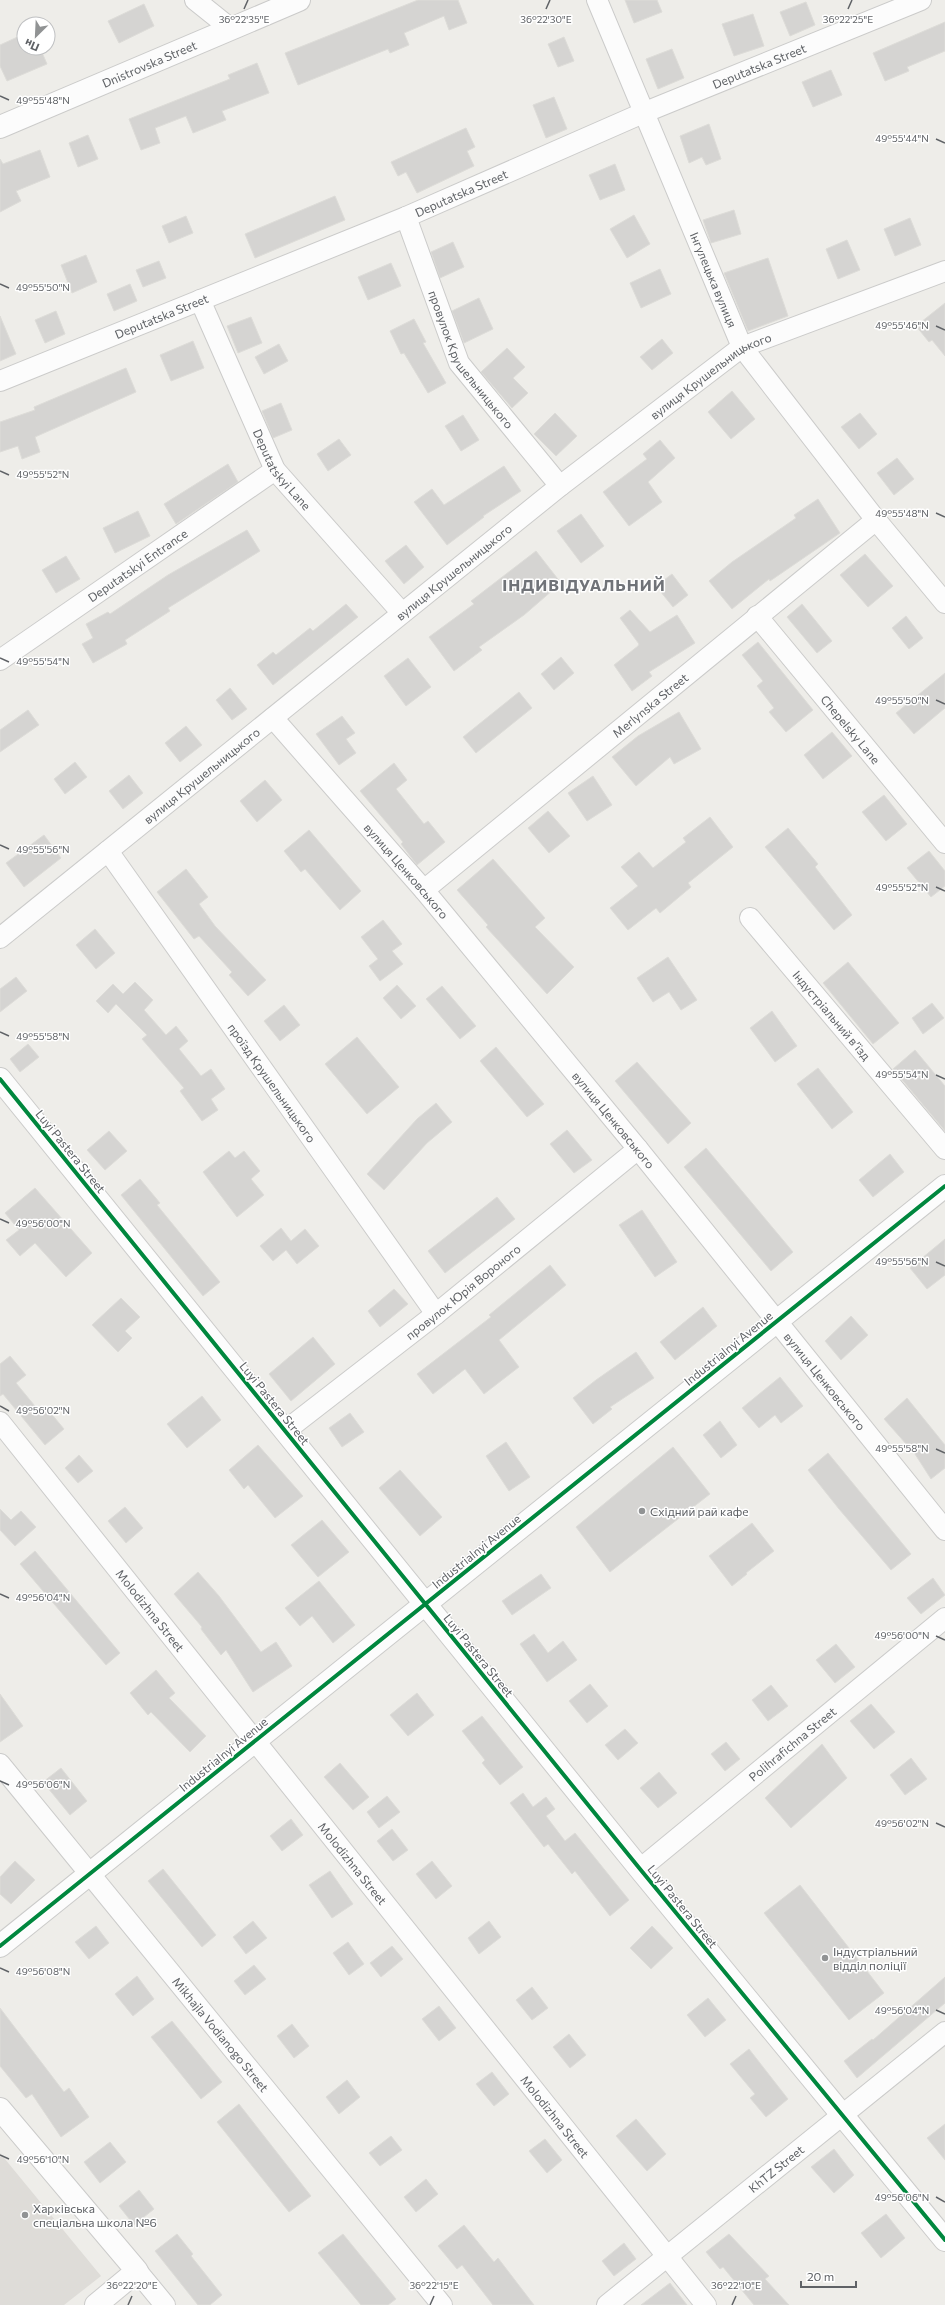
<svg xmlns="http://www.w3.org/2000/svg" width="945" height="2305" viewBox="0 0 945 2305" font-family="Commissioner,sans-serif">
  <rect width="100%" height="100%" fill="#eeede9"/>
  <!-- education -->
  <path fill="#dedcd8" d="M0,2153l101,123 -37,29h-64z"/>
  <!-- building -->
  <path fill="#d5d4d2" stroke="#dddcd8" d="M418,0h40l9,23 -18,7 -5,-14 -40,17 5,12 -19,8 -2,-4 -90,36 -13,-32z
    M625,0h32l5,12 -28,11z
    M806,2l9,23 -25,11 -10,-24z
    M144,4l10,22 -35,17 -11,-22z
    M753,14l11,32 -30,10 -12,-32z
    M945,22v29l-38,16 2,4 -24,10 -12,-28z
    M24,34v14h16l7,16 -40,17 -7,-15v-21z
    M564,37l10,24 -16,6 -10,-23z
    M672,49l12,29 -26,11 -12,-30z
    M257,63l12,30 -47,18 4,9 -33,13 -7,-17 -31,12 5,15 -19,7 -12,-31 101,-40 -2,-4z
    M831,70l11,25 -29,12 -11,-25z
    M554,97l13,32 -21,9 -13,-33z
    M709,124l12,35 -15,6 -4,-8 -13,6 -9,-27z
    M466,128l9,19 -8,4 7,15 -57,27 -11,-21 -8,4 -7,-14z
    M88,135l10,24 -20,8 -9,-24z
    M40,150l10,27 -34,14 5,10 -21,11v-53l3,5z
    M615,164l10,26 -25,10 -11,-25z
    M335,196l10,24 -90,38 -10,-24z
    M734,210l7,24 -30,9 -8,-23z
    M634,215l16,29 -23,14 -17,-29z
    M186,216l7,17 -24,10 -7,-17z
    M910,218l11,27 -26,11 -11,-27z
    M847,240l13,30 -22,9 -12,-30z
    M453,242l11,25 -24,11 -9,-26z
    M86,255l11,27 -25,11 -11,-28z
    M768,258l20,58 -40,15 -24,-58z
    M159,261l7,17 -23,9 -7,-17z
    M391,263l10,23 -33,14 -10,-23z
    M660,269l11,25 -30,14 -11,-25z
    M130,284l7,17 -23,10 -7,-17z
    M479,298l14,31 -29,14 -12,-32z
    M945,303v53l-13,-16 -3,2 -13,-16z
    M56,311l9,23 -20,9 -10,-23z
    M0,316l16,38 -16,7z
    M251,317l11,26 -24,10 -11,-27z
    M414,319l12,23 -3,1 23,40 -18,10 -24,-40 -3,1 -11,-23z
    M662,339l11,14 -21,17 -12,-13z
    M193,341l11,27 -33,13 -11,-26z
    M279,344l9,17 -24,13 -9,-17z
    M507,348l18,19 -12,11 15,15 -16,15 -31,-36z
    M126,368l10,24 -101,45 5,15 -18,7 -4,-13 -18,6v-30l35,-12 -1,-3z
    M732,391l23,28 -24,20 -23,-27z
    M281,403l11,27 -19,8 -11,-27z
    M555,413l22,23 -21,20 -22,-22z
    M860,413l17,21 -18,15 -18,-22z
    M463,415l16,25 -18,11 -16,-25z
    M339,439l12,16 -23,16 -11,-17z
    M660,440l15,18 -27,24 14,20 -33,24 -26,-34 44,-33 -4,-5z
    M897,458l17,21 -20,16 -17,-22z
    M228,464l10,18 -62,42 -12,-20z
    M504,466l17,25 -38,25 1,1 -37,28 -33,-43 18,-13 12,16z
    M818,499l22,34 -70,48 -1,-2 -37,30 -23,-28 23,-19 64,-44 -2,-3z
    M138,511l12,25 -35,17 -12,-25z
    M581,514l23,32 -23,17 -24,-32z
    M247,530l13,21 -92,57 2,3 -45,29 2,4 -34,19 -11,-19 11,-6 -7,-14 22,-12 2,2 58,-39z
    M406,545l18,22 -20,17 -19,-23z
    M536,551l25,32 -37,32 -45,32 3,3 -28,21 -25,-34 45,-33 -3,-3z
    M865,554l28,32 -25,21 -28,-32z
    M66,556l14,23 -24,14 -14,-23z
    M672,574l16,21 -15,12 -17,-21z
    M346,604l12,13 -85,68 -16,-20 16,-13 3,3 34,-27 3,3z
    M802,604l30,37 -15,12 -30,-36z
    M630,610l20,22 27,-17 18,28 -46,29 3,4 -20,15 -18,-26 24,-19 1,-2 -19,-26z
    M906,616l17,22 -14,11 -17,-21z
    M758,642l55,68 -27,22 -17,-20 5,-4 -17,-22 6,-5 -21,-26z
    M561,657l13,16 -20,17 -13,-16z
    M408,658l23,29 -25,19 -22,-30z
    M945,673v35l-31,26 -18,-21z
    M230,688l17,21 -15,11 -16,-20z
    M519,692l13,16 -56,45 -13,-16z
    M28,710l11,15 -39,27v-22z
    M679,712l22,37 -27,15 -4,-7 -34,29 -24,-29 26,-21z
    M342,716l13,17 -9,6 10,14 -17,12 -23,-31z
    M186,726l16,19 -22,17 -15,-19z
    M832,732l20,24 -29,23 -19,-24z
    M75,762l12,15 -22,17 -11,-15z
    M394,763l13,17 -11,9 28,35 4,-3 17,21 -28,23 -16,-21 2,-2 -43,-51z
    M129,775l14,18 -20,16 -14,-18z
    M593,776l19,29 -25,16 -19,-28z
    M265,780l17,20 -25,22 -17,-21z
    M884,795l23,29 -21,17 -24,-29z
    M548,811l22,25 -21,17 -21,-25z
    M710,817l23,30 -45,36 3,4 -31,26 -4,-5 -28,22 -18,-22 28,-22 -17,-19 18,-15 14,16 33,-26 -3,-4z
    M788,828l30,36 -3,3 37,48 -18,15 -69,-83z
    M309,830l52,61 -21,19 -35,-41 -4,3 -17,-21z
    M44,835l17,23 -37,29 -18,-24z
    M929,851l16,20v15l-14,11 -24,-29z
    M493,859l52,59 -10,9 39,40 -27,27 -61,-67 2,-2 -31,-35z
    M186,869l22,28 -9,7 16,22 51,54 -18,16 -19,-21 3,-3 -33,-36 -5,3 -37,-47z
    M383,920l19,24 -10,7 11,13 -23,17 -11,-15 9,-7 -17,-22z
    M95,929l20,24 -19,16 -20,-24z
    M668,957l29,43 -16,10 -12,-18 -16,10 -16,-24z
    M848,962l51,61 -26,21 -50,-61z
    M16,977l11,14 -27,21v-23z
    M135,982l18,18 -9,10 22,25 10,-9 12,15 -9,8 22,27 10,-7 14,20 -14,10 7,11 -16,11 -22,-30 4,-3 -42,-49 5,-4 -31,-31 -8,9 -12,-12 17,-17 10,10z
    M397,985l19,21 -15,13 -18,-21z
    M442,986l34,40 -16,13 -34,-40z
    M932,1003l12,15 -21,16 -11,-16z
    M284,1005l16,20 -20,16 -16,-20z
    M772,1011l25,35 -22,16 -25,-34z
    M357,1037l42,50 -32,27 -42,-50z
    M28,1044l11,13 -19,15 -10,-13z
    M496,1047l48,57 -17,13 -47,-56z
    M915,1050l30,36v45l-52,-62z
    M637,1062l54,61 -23,21 -53,-63z
    M818,1068l35,44 -21,17 -35,-45z
    M436,1103l16,19 -25,21 -43,47 -17,-16 50,-55z
    M567,1130l25,30 -18,13 -24,-29z
    M109,1131l18,20 -22,19 -18,-20z
    M706,1148l87,104 -22,19 -87,-104z
    M229,1151l6,7 9,-7 16,20 -9,8 13,16 -27,22 -34,-45z
    M890,1154l14,18 -31,25 -14,-17z
    M140,1179l20,24 -3,2 63,77 -17,14 -82,-101z
    M35,1188l57,65 -26,24 -31,-34 -15,13 -14,-16 13,-10 -14,-17z
    M497,1197l18,22 -70,54 -17,-22z
    M642,1210l35,52 -22,15 -36,-52z
    M281,1228l10,13 14,-12 14,17 -22,18 -11,-14 -13,11 -13,-15z
    M945,1239v36l-18,14 -17,-21z
    M550,1265l16,20 -67,55 20,27 -35,27 -19,-25 -32,25 -16,-20 74,-57 -2,-2z
    M394,1289l14,15 -28,23 -12,-16z
    M121,1298l19,19 -15,14 7,7 -14,14 -26,-27z
    M703,1307l14,19 -42,34 -15,-18z
    M851,1316l17,19 -27,25 -16,-19z
    M313,1337l22,27 -44,37 -22,-27z
    M636,1352l18,26 -44,29 2,2 -19,15 -20,-26 23,-18z
    M10,1356l16,19 -10,8 23,28 6,-5 19,23 -19,16 -42,-51 -3,2v-32z
    M780,1377l23,29 -22,17 -6,-8 -16,13 -17,-20z
    M202,1396l19,24 -34,28 -20,-24z
    M907,1398l38,47v23l-14,11 -16,-25 -31,-35z
    M350,1413l14,19 -22,15 -13,-19z
    M720,1421l17,24 -16,13 -18,-23z
    M506,1442l24,35 -21,14 -23,-35z
    M258,1445l45,51 -28,22 -27,-33 -4,4 -15,-19z
    M673,1447l37,47 -100,78 -34,-45z
    M828,1453l83,101 -20,16 -52,-61 -31,-39z
    M79,1455l14,16 -15,12 -13,-15z
    M400,1470l42,47 -22,19 -41,-48z
    M125,1507l18,21 -17,15 -18,-22z
    M0,1509l11,11 10,-9 15,16 -21,19 -15,-16z
    M322,1520l27,32 -31,25 -27,-32z
    M752,1523l22,28 -28,22 1,1 -15,12 -23,-30z
    M35,1551l85,102 -14,12 -86,-101z
    M198,1572l21,24 42,56 15,-10 16,24 -39,26 -27,-42 -5,5 -20,-26 1,-2 -28,-33z
    M541,1574l10,14 -39,27 -10,-14z
    M933,1578l12,17 -24,19 -14,-16z
    M319,1581l36,44 -22,18 -21,-27 -12,10 -15,-18z
    M534,1634l14,19 15,-12 14,19 -30,22 -27,-38z
    M836,1644l19,23 -20,16 -19,-23z
    M156,1670l19,23 -6,5 37,38 -16,16 -39,-40 -3,3 -18,-22z
    M590,1684l18,22 -21,17 -18,-22z
    M771,1685l17,21 -20,15 -16,-21z
    M417,1693l17,22 -26,21 -18,-21z
    M0,1694l23,32 -23,16z
    M871,1704l24,28 -21,17 -24,-28z
    M482,1716l41,51 -23,18 -18,-22 3,-3 -23,-29z
    M625,1729l13,14 -20,17 -13,-15z
    M726,1742l14,17 -15,12 -14,-17z
    M822,1744l25,34 -56,50 -26,-30z
    M911,1758l16,21 -22,16 -15,-20z
    M340,1763l29,34 -16,13 -29,-33z
    M61,1768l26,33 -17,14 -27,-33z
    M659,1772l18,21 -19,15 -18,-20z
    M523,1793l10,14 13,-10 9,12 -9,7 19,25 10,-8 54,67 -19,16 -35,-45 -3,3 -24,-30 -4,3 -34,-44z
    M387,1796l13,16 -21,16 -12,-16z
    M291,1819l12,16 -21,16 -12,-15z
    M392,1829l16,21 -15,11 -16,-20z
    M15,1861l20,19 -24,24 -11,-10v-17z
    M432,1861l20,25 -16,13 -20,-25z
    M163,1869l53,66 -14,12 -54,-66z
    M330,1871l23,33 -21,14 -23,-33z
    M800,1885l84,108 -35,27 -85,-107z
    M253,1921l14,17 -21,16 -13,-17z
    M489,1921l12,16 -22,17 -11,-16z
    M96,1926l13,17 -20,16 -14,-17z
    M652,1926l21,22 -22,21 -21,-21z
    M348,1942l16,22 -15,11 -16,-22z
    M392,1946l11,13 -22,18 -11,-14z
    M254,1965l12,14 -21,16 -11,-14z
    M137,1976l17,23 -21,17 -18,-22z
    M945,1977v26l-88,75 -13,-17 28,-22 1,1z
    M532,1987l16,21 -16,12 -16,-20z
    M708,1998l18,22 -21,17 -18,-22z
    M439,2006l17,22 -17,13 -17,-22z
    M0,2008l64,84 5,-4 20,29 -28,20 -29,-43 -6,4 -26,-32z
    M172,2021l50,61 -21,17 -50,-62z
    M292,2024l17,22 -15,12 -17,-22z
    M569,2034l17,21 -16,13 -17,-21z
    M749,2049l39,50 -22,18 -16,-19 5,-4 -25,-30z
    M492,2072l17,22 -15,12 -18,-22z
    M347,2080l13,17 -21,17 -13,-17z
    M239,2104l72,92 -22,16 -72,-90z
    M636,2119l30,35 -19,17 -31,-35z
    M945,2124v36l-18,-22z
    M391,2136l11,14 -22,16 -11,-13z
    M545,2139l17,21 -15,13 -18,-22z
    M110,2142l16,20 -26,21 -16,-21z
    M834,2149l20,26 -20,18 -23,-26z
    M426,2179l12,15 -22,18 -12,-15z
    M139,2190l15,19 -20,16 -15,-19z
    M886,2214l19,24 -24,20 -20,-25z
    M464,2225l30,37 4,-4 36,47h-41l-31,-40 -5,4 -19,-23z
    M177,2234l16,20 -2,2 31,39 -12,10h-12l-43,-54z
    M343,2234l53,65 -8,6h-27l-43,-52z
    M729,2234l40,42 -4,3 24,26h-35l-31,-38 -3,2 -14,-17z
    M624,2243l12,16 -22,17 -12,-15z
    M670,2283l17,22h-46z"/>
  <g fill="none" stroke-linecap="round" stroke-linejoin="round">
    <defs>
      <g id="street">
        <path d="M195,0l35,28"/>
        <path id="s1" d="M597,0l145,347 134,173 69,83"/>
        <path id="s2" d="M406,217l53,146 101,123"/>
        <path id="s3" d="M200,300l75,170 127,143"/>
        <path id="s4" d="M0,381l406,-164 237,-104 278,-113"/>
        <path id="s5" d="M757,616l188,227"/>
        <path id="s6" d="M0,660l275,-190"/>
        <path id="s7" d="M273,718l151,172 214,259 307,381"/>
        <path id="s8" d="M108,851l328,463"/>
        <path id="s9" d="M424,890l452,-370"/>
        <path id="s10" d="M750,918l195,231"/>
        <path id="s11" d="M0,938l560,-452 182,-139 203,-76"/>
        <path id="s12" d="M0,1422l706,883"/>
        <path id="s13" d="M285,1431l151,-117 202,-165"/>
        <path id="s14" d="M0,1764l442,541"/>
        <path id="s15" d="M640,1869l305,-251"/>
        <path d="M137,2271l28,34"/>
        <path id="s16" d="M607,2305l338,-273"/>
      </g>
      <g id="secondary">
        <path id="s17" d="M0,127l299,-127"/>
        <path d="M0,1079l640,790 305,371"/>
        <path d="M0,1946l945,-760"/>
        <path d="M0,2109l137,162 -41,34"/>
      </g>
    </defs>
    <!-- street casing -->
    <use href="#street" stroke="#cbcbca" stroke-width="22"/>
    <!-- secondary casing -->
    <use href="#secondary" stroke="#cbcbca" stroke-width="24"/>
    <!-- street -->
    <use href="#street" stroke="#fcfcfc" stroke-width="20"/>
    <!-- secondary -->
    <use href="#secondary" stroke="#fcfcfc" stroke-width="22"/>
    <defs>
      <path id="cycleway" d="M0,1079l640,790 305,371
        M0,1946l945,-760"/>
    </defs>
    <!-- cycleway casing -->
    <use href="#cycleway" stroke="#fff" stroke-width="6"/>
    <!-- cycleway -->
    <use href="#cycleway" stroke="#00873e" stroke-width="4"/>
  </g>
  <!-- ticks -->
  <path fill="none" stroke="#5f6266" stroke-width="1.5" d="M244,9l4,-9M546,9l4,-9M848,9l4,-9M0,96l9,4M936,139l9,4M0,284l9,4M936,326l9,4M0,471l9,4M936,513l9,4M0,658l9,4M936,700l9,4M0,845l9,4M936,887l9,4M0,1032l9,4M936,1075l9,4M0,1219l9,4M936,1262l9,4M0,1406l9,5M936,1449l9,4M0,1594l9,4M936,1636l9,4M0,1781l9,4M936,1823l9,4M0,1968l9,4M936,2010l9,4M0,2155l9,4M936,2197l9,5M128,2305l4,-9M430,2305l4,-9M732,2305l4,-9"/>
  <!-- markers -->
  <g fill="#919394" stroke="#fff" stroke-width="1.5">
    <circle cx="642" cy="1511" r="4"/>
    <circle cx="825" cy="1958" r="4"/>
    <circle cx="25" cy="2215" r="4"/>
  </g>
  <g text-anchor="middle" dominant-baseline="central" stroke-width="3" stroke-linejoin="round" paint-order="stroke">
    <!-- street labels -->
    <g font-size="12" fill="#5f6266" stroke="#fff">
      <text stroke="none"><textPath href="#s17" startOffset="162">Dnistrovska Street</textPath></text>
      <text stroke="none"><textPath href="#s4" startOffset="822">Deputatska Street</textPath></text>
      <text stroke="none"><textPath href="#s4" startOffset="498">Deputatska Street</textPath></text>
      <text stroke="none"><textPath href="#s1" startOffset="303">Інгулецька вулиця</textPath></text>
      <text stroke="none"><textPath href="#s4" startOffset="174">Deputatska Street</textPath></text>
      <text stroke="none"><textPath href="#s2" startOffset="158">провулок Крушельницького</textPath></text>
      <text stroke="none"><textPath href="#s11" startOffset="907">вулиця Крушельницького</textPath></text>
      <text stroke="none"><textPath href="#s3" startOffset="189">Deputatskyi Lane</textPath></text>
      <text stroke="none"><textPath href="#s6" startOffset="167">Deputatskyi Entrance</textPath></text>
      <text stroke="none"><textPath href="#s11" startOffset="583">вулиця Крушельницького</textPath></text>
      <text stroke="none"><textPath href="#s9" startOffset="292">Merlynska Street</textPath></text>
      <text stroke="none"><textPath href="#s5" startOffset="147">Chepelsky Lane</textPath></text>
      <text stroke="none"><textPath href="#s11" startOffset="259">вулиця Крушельницького</textPath></text>
      <text stroke="none"><textPath href="#s7" startOffset="203">вулиця Ценковського</textPath></text>
      <text stroke="none"><textPath href="#s10" startOffset="127">Індустріальний в’їзд</textPath></text>
      <text stroke="none"><textPath href="#s8" startOffset="284">проїзд Крушельницького</textPath></text>
      <text stroke="none"><textPath href="#s7" startOffset="527">вулиця Ценковського</textPath></text>
      <text transform="translate(71 1151) rotate(51)">Luyi Pastera Street</text>
      <text stroke="none"><textPath href="#s13" startOffset="226">провулок Юрія Вороного</textPath></text>
      <text transform="translate(728 1348) rotate(-39)">Industrialnyi Avenue</text>
      <text stroke="none"><textPath href="#s7" startOffset="863">вулиця Ценковського</textPath></text>
      <text transform="translate(275 1403) rotate(51)">Luyi Pastera Street</text>
      <text transform="translate(476 1551) rotate(-39)">Industrialnyi Avenue</text>
      <text stroke="none"><textPath href="#s12" startOffset="241">Molodizhna Street</textPath></text>
      <text transform="translate(479 1655) rotate(51)">Luyi Pastera Street</text>
      <text stroke="none"><textPath href="#s15" startOffset="197">Polihrafichna Street</textPath></text>
      <text transform="translate(223 1754) rotate(-39)">Industrialnyi Avenue</text>
      <text stroke="none"><textPath href="#s12" startOffset="565">Molodizhna Street</textPath></text>
      <text transform="translate(683 1906) rotate(51)">Luyi Pastera Street</text>
      <text stroke="none"><textPath href="#s14" startOffset="349">Mikhajla Vodianogo Street</textPath></text>
      <text stroke="none"><textPath href="#s12" startOffset="889">Molodizhna Street</textPath></text>
      <text stroke="none"><textPath href="#s16" startOffset="217">KhTZ Street</textPath></text>
    </g>
    <!-- poi labels -->
    <g font-size="12" fill="#5f6266" stroke="#fff" text-anchor="start">
      <text x="650" y="1511">Східний рай кафе</text>
      <text x="833" y="1951">Індустріальний<tspan x="833" dy="14">відділ поліції</tspan></text>
      <text x="33" y="2208">Харківська<tspan x="33" dy="14">спеціальна школа №6</tspan></text>
    </g>
    <!-- district labels -->
    <g font-size="16" font-weight="bold" letter-spacing="1" fill="#707378" stroke="#fff">
      <text x="584" y="584">ІНДИВІДУАЛЬНИЙ</text>
    </g>
  </g>
  <g font-size="10" text-anchor="middle" fill="#5f6266" stroke="#fff" stroke-width="3" stroke-linejoin="round" paint-order="stroke">
    <text x="244" y="23">36°22'35"E</text>
    <text x="546" y="23">36°22'30"E</text>
    <text x="848" y="23">36°22'25"E</text>
    <text x="43" y="104">49°55'48"N</text>
    <text x="902" y="142">49°55'44"N</text>
    <text x="43" y="291">49°55'50"N</text>
    <text x="902" y="329">49°55'46"N</text>
    <text x="43" y="478">49°55'52"N</text>
    <text x="902" y="517">49°55'48"N</text>
    <text x="43" y="665">49°55'54"N</text>
    <text x="902" y="704">49°55'50"N</text>
    <text x="43" y="853">49°55'56"N</text>
    <text x="902" y="891">49°55'52"N</text>
    <text x="43" y="1040">49°55'58"N</text>
    <text x="902" y="1078">49°55'54"N</text>
    <text x="43" y="1227">49°56'00"N</text>
    <text x="902" y="1265">49°55'56"N</text>
    <text x="43" y="1414">49°56'02"N</text>
    <text x="902" y="1452">49°55'58"N</text>
    <text x="43" y="1601">49°56'04"N</text>
    <text x="902" y="1639">49°56'00"N</text>
    <text x="43" y="1788">49°56'06"N</text>
    <text x="902" y="1827">49°56'02"N</text>
    <text x="43" y="1975">49°56'08"N</text>
    <text x="902" y="2014">49°56'04"N</text>
    <text x="43" y="2163">49°56'10"N</text>
    <text x="902" y="2201">49°56'06"N</text>
    <text x="132" y="2289">36°22'20"E</text>
    <text x="434" y="2289">36°22'15"E</text>
    <text x="736" y="2289">36°22'10"E</text>
  </g>
  <!-- north arrow -->
  <g transform="translate(36 36) rotate(204)"><circle r="19" fill="#ffffff" stroke="#bfc0c2"/>
  <path d="M0-3L7 15L0 10L-7 15Z" fill="#919394"/>
  <text y="-6" font-size="11" font-weight="bold" text-anchor="middle" fill="#5f6266">Пн</text>
  </g>
  <!-- scale -->
  <path d="M801 2281v6h55v-6" fill="none" stroke="#5f6266" stroke-width="2"/>
  <text x="807" y="2281" font-size="12" fill="#5f6266" stroke="#ffffff" stroke-width="3" paint-order="stroke">20 m</text>
</svg>
